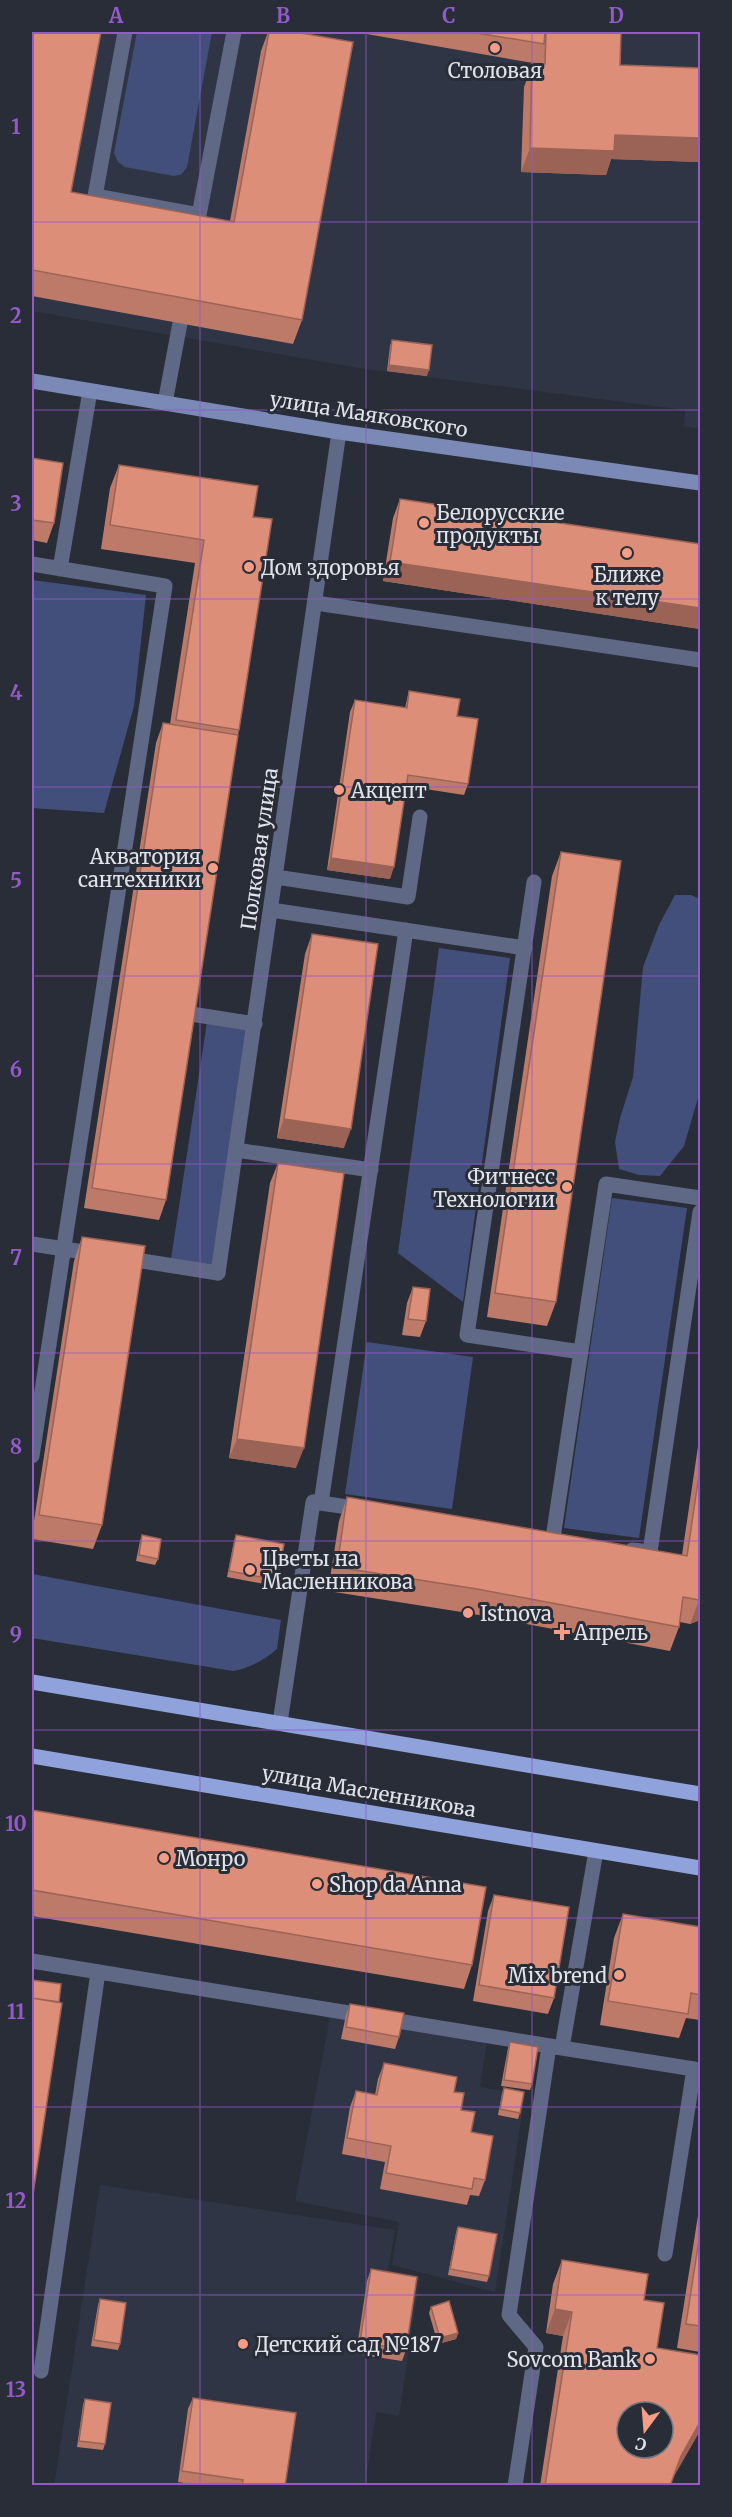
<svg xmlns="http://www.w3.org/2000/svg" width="732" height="2517" viewBox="0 0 732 2517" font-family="Merriweather,serif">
  <rect width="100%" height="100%" fill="#292d37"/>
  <!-- built -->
  <path fill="#303546" d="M32,32h668v397l-16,-3 1,-16 -320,-41 -333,-58z
    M331,2012l157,24 -8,51 45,8 -30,197 -103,-27 7,-43 -104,-21z
    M100,2185l295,45 -7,40 32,6 -21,140 -23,-4 -11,73 -311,1z"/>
  <!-- green -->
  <path fill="#424f7b" d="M137,32h75l-25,135 -5,7 -8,2 -49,-9 -7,-5 -4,-9z
    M32,580l114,15 -12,111 -30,107 -72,-5z
    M675,895h16l9,4v192l-16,55 -24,30 -21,-1 -20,-6 -4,-27 5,-24 13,-41 10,-110 16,-42z
    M439,948l71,10 -47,344 -65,-49z
    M207,1022l41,7 -35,237 -42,-7z
    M612,1198l75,10 -48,330 -75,-10z
    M367,1342l106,15 -21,152 -107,-15z
    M32,1574l249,46 -4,29c-13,11 -27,19 -44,22l-201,-33z"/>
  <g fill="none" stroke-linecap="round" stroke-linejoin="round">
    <!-- lane -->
    <path stroke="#5f6884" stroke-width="15" d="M125,32l-30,164 104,19 35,-183
      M165,403l15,-80
      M32,564l133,22 -133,870
      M60,569l30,-178
      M316,603l384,57
      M276,877l132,20 12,-80
      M534,882l-67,453 114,17
      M271,910l254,38
      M191,1014l64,10
      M236,1150l135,20
      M32,1244l65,10
      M123,1258l95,15
      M321,1503l85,-573
      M553,1538l53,-354 94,14
      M632,1550l18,2 50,-340
      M280,1723l33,-221 49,7
      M32,1961l530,87 34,-197
      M562,2048l132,21 -29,185
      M41,2371l57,-399
      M515,2486l21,-139 -27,-32 40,-269"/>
    <!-- street -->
    <path stroke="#5f6884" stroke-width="15" d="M218,1273l121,-841"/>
    <!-- secondary -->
    <path stroke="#7a89b5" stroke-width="15" d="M32,381l307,51 361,51"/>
    <!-- primary -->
    <path stroke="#8fa2db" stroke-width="15" d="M32,1682l668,112
      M32,1756l668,112"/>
  </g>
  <!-- wall -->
  <path fill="#be7a68" d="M32,32l39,160 159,29 31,-170 7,-19h27l7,288 -9,24 -261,-48z
    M344,32h277l-1,33 80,3v94l-89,-3 -5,16 -85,-3 3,-85 9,-24 -172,-30z
    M392,340l35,36 -40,-5 3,-25z
    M32,458l22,65 -7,20 -15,-3z
    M119,465l134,52 -14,213 -1,5 -72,465 -7,20 -75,-12 72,-465 7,-20 7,1 25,-161 -94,-14 9,-61z
    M400,499l300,45v85l-317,-48 10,-63z
    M409,691l48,25 11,68 -4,11 -58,-9 -16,93 -63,-9 23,-158 5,-12 50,8z
    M561,852l-5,450 -9,24 -60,-9 65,-441z
    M312,934l32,214 -67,-10 28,-184z
    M278,1163l18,305 -67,-10 41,-275z
    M82,1237l20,288 -9,24 -61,-10v-5l42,-273z
    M413,1287l13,34 -6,16 -18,-2 5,-32z
    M700,1433v187l-10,4 -10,-2 -1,5 -9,24 -202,-38 -140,-22 11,-70 8,-24 335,58z
    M142,1535l16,24 -3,6 -19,-4 4,-20z
    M236,1535l41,45 -2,6 -48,-9 7,-36z
    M32,1810l440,155 -8,24 -432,-73z
    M494,1895l60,103 -6,16 -75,-13 15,-90z
    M623,1914l77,13v93l-14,-2 -7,20 -79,-13 14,-87z
    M350,2004l49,33 -4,12 -54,-10 5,-24z
    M510,2042l22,42 -2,6 -29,-4 7,-38z
    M384,2063l70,29 17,40 14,48 -6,16 -9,-1 -3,10 -87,-16 5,-27 -43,-8 8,-47 6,-16 19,4 3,-16z
    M504,2088l16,25 -2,6 -20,-4 4,-21z
    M700,2203v149l-23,-4z
    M458,2227l31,49 -2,6 -39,-7 8,-42z
    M562,2260l82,40 13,48 15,132 -2,6h-130l23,-150 -17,-3 7,-49z
    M371,2269l35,81 -4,11 -46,-7 11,-73z
    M100,2299l20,45 -2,6 -27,-4 7,-41z
    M431,2307l27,26 -2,6 -18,5 -9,-31z
    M193,2398l92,88h-84l-23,-4 10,-73z
    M85,2399l20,45 -2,6 -26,-3 6,-42z"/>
  <!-- shaded-wall -->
  <path fill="#9b6355" d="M344,32h17v1z
    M615,135l85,3v24l-89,-3 -5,16 -85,-3 9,-24z
    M389,365l40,5 -2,6 -40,-5z
    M390,562l310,46v21l-317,-48z
    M331,858l63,9 -4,12 -63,-9z
    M284,1119l67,10 -7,19 -67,-10z
    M237,1439l67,9 -8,20 -67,-10z
    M700,1599v21l-10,4 9,-24z
    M555,2309l17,3 -9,24 -17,-3z
    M458,2333l-2,6 -18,5 2,-6z
    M700,2422v9l-28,49 9,-24z"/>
  <!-- building -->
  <path fill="#dd8e79" stroke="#9b6355" stroke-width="1.5" fill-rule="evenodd" d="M32,32h69l-30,160 163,30 35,-190h26l58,10 -51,278 -270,-50z
    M471,32h74l-1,12z
    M546,32h75l-1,33 80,3v70l-85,-3 -1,16 -84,-3 2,-85 13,1z
    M392,340l40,5 -3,25 -40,-5z
    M32,458l31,5 -9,60 -22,-3z
    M119,465l139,21 -5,31 19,2 -33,211 -63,-10 28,-180 -94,-15z
    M400,499l300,45v64l-310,-46z
    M409,691l51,8 -3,17 21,3 -10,65 -60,-9 -14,92 -63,-9 24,-158 52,8z
    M163,723l75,12 -72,465 -74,-12z
    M561,852l60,9 -65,441 -61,-9z
    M312,934l66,10 -27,185 -67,-10z
    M278,1163l66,10 -40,275 -67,-9z
    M82,1237l63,9 -43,279 -63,-10z
    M413,1287l17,2 -4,32 -18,-2z
    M700,1468v131l-1,1 -16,-3 -4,30 -202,-38 -140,-22 10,-70 340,59z
    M142,1535l19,4 -3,20 -19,-4z
    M236,1535l48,9 -7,36 -48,-9z
    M32,1810l454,77 -14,78 -440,-75z
    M494,1895l75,12 -15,91 -75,-13z
    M623,1914l77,13v68l-9,-2 -3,21 -80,-13z
    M32,1980l29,4 -2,18 -27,-4z
    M32,1998l30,5 -30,198z
    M350,2004l54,9 -5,24 -53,-10z
    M510,2042l28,5 -6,37 -28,-4z
    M384,2063l73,14 -3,15 10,1 -3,17 14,2 -4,20 22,4 -8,44 -11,-2 -2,11 -86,-16 5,-27 -44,-8 9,-47 21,4z
    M504,2088l20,4 -4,21 -20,-4z
    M458,2227l39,7 -8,42 -39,-7z
    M700,2233v93l-14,-2z
    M562,2260l86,14 -4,26 20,3 -7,45 43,7v67l-19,34 -11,30h-125l27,-174 -17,-3zM627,2412h36v36h-36z
    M371,2269l46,8 -11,73 -46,-8z
    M100,2299l26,4 -6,41 -26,-4z
    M449,2301l9,32 -18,5 -9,-31z
    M193,2398l103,15 -11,73h-43l1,-6 -61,-9z
    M85,2399l26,4 -6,41 -26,-3z"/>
  <!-- grid -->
  <path fill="none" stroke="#945aca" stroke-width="1.5" stroke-opacity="0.55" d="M200,32v2454M366,32v2454M532,32v2454M32,222h668M32,410h668M32,599h668M32,787h668M32,976h668M32,1164h668M32,1353h668M32,1541h668M32,1730h668M32,1918h668M32,2107h668M32,2295h668"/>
  <!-- markers -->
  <g fill="#f49e87" stroke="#292d37" stroke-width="2">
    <circle cx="495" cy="48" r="6"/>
    <circle cx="424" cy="523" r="6"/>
    <circle cx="627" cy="553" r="6"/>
    <circle cx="249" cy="567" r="6"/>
    <circle cx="339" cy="790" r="6"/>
    <circle cx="213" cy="868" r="6"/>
    <circle cx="567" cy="1187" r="6"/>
    <circle cx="250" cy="1570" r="6"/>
    <circle cx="468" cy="1613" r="6"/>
    <path d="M559 1623h6v6h6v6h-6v6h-6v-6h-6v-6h6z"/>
    <circle cx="164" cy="1858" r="6"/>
    <circle cx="317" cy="1884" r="6"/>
    <circle cx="619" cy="1975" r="6"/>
    <circle cx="243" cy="2344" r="6"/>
    <circle cx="650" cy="2359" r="6"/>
  </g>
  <g text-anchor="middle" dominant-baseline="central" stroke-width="6" stroke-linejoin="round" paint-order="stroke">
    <!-- poi labels -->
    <g font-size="20" fill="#e1e3eb" stroke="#292d37" text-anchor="start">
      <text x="495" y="70" text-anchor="middle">Столовая</text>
      <text x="436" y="512">Белорусские<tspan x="436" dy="23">продукты</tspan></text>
      <text x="261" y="567">Дом здоровья</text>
      <text x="627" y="574" text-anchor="middle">Ближе<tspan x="627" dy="23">к телу</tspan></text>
      <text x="351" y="790">Акцепт</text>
      <text x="201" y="856" text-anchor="end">Акватория<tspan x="201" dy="23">сантехники</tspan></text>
      <text x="555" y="1176" text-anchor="end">Фитнесс<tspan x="555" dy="23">Технологии</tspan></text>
      <text x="262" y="1558">Цветы на<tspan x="262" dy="23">Масленникова</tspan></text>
      <text x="480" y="1613">Istnova</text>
      <text x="574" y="1632">Апрель</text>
      <text x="176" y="1858">Монро</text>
      <text x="329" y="1884">Shop da Anna</text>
      <text x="607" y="1975" text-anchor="end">Mix brend</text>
      <text x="255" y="2344">Детский сад №187</text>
      <text x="638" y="2359" text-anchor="end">Sovcom Bank</text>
    </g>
    <!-- street labels -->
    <g font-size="20" fill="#e1e3eb" stroke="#292d37">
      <text transform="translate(369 414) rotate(9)">улица Маяковского</text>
      <text transform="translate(259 849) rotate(-82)">Полковая улица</text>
      <text transform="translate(369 1791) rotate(10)">улица Масленникова</text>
    </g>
  </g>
  <!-- border -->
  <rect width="732" height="2517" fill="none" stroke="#292d37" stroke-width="66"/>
  <!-- north arrow -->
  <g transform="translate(645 2430) rotate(196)"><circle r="28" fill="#292d37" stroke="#73767f" stroke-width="1.5"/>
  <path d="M0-4.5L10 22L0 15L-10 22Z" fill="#f49e87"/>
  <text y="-9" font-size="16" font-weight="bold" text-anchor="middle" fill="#e1e3eb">С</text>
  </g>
  <rect x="33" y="33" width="666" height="2451" fill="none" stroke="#945aca" stroke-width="2"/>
  <g font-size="20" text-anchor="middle" font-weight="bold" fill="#945aca">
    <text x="116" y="23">A</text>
    <text x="283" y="23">B</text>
    <text x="449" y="23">C</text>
    <text x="616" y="23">D</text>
    <text x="16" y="134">1</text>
    <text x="16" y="323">2</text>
    <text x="16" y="511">3</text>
    <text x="16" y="700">4</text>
    <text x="16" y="888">5</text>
    <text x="16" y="1077">6</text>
    <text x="16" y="1265">7</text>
    <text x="16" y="1454">8</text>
    <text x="16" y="1642">9</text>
    <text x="16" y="1831">10</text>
    <text x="16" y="2019">11</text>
    <text x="16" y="2208">12</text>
    <text x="16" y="2397">13</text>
  </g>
</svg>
